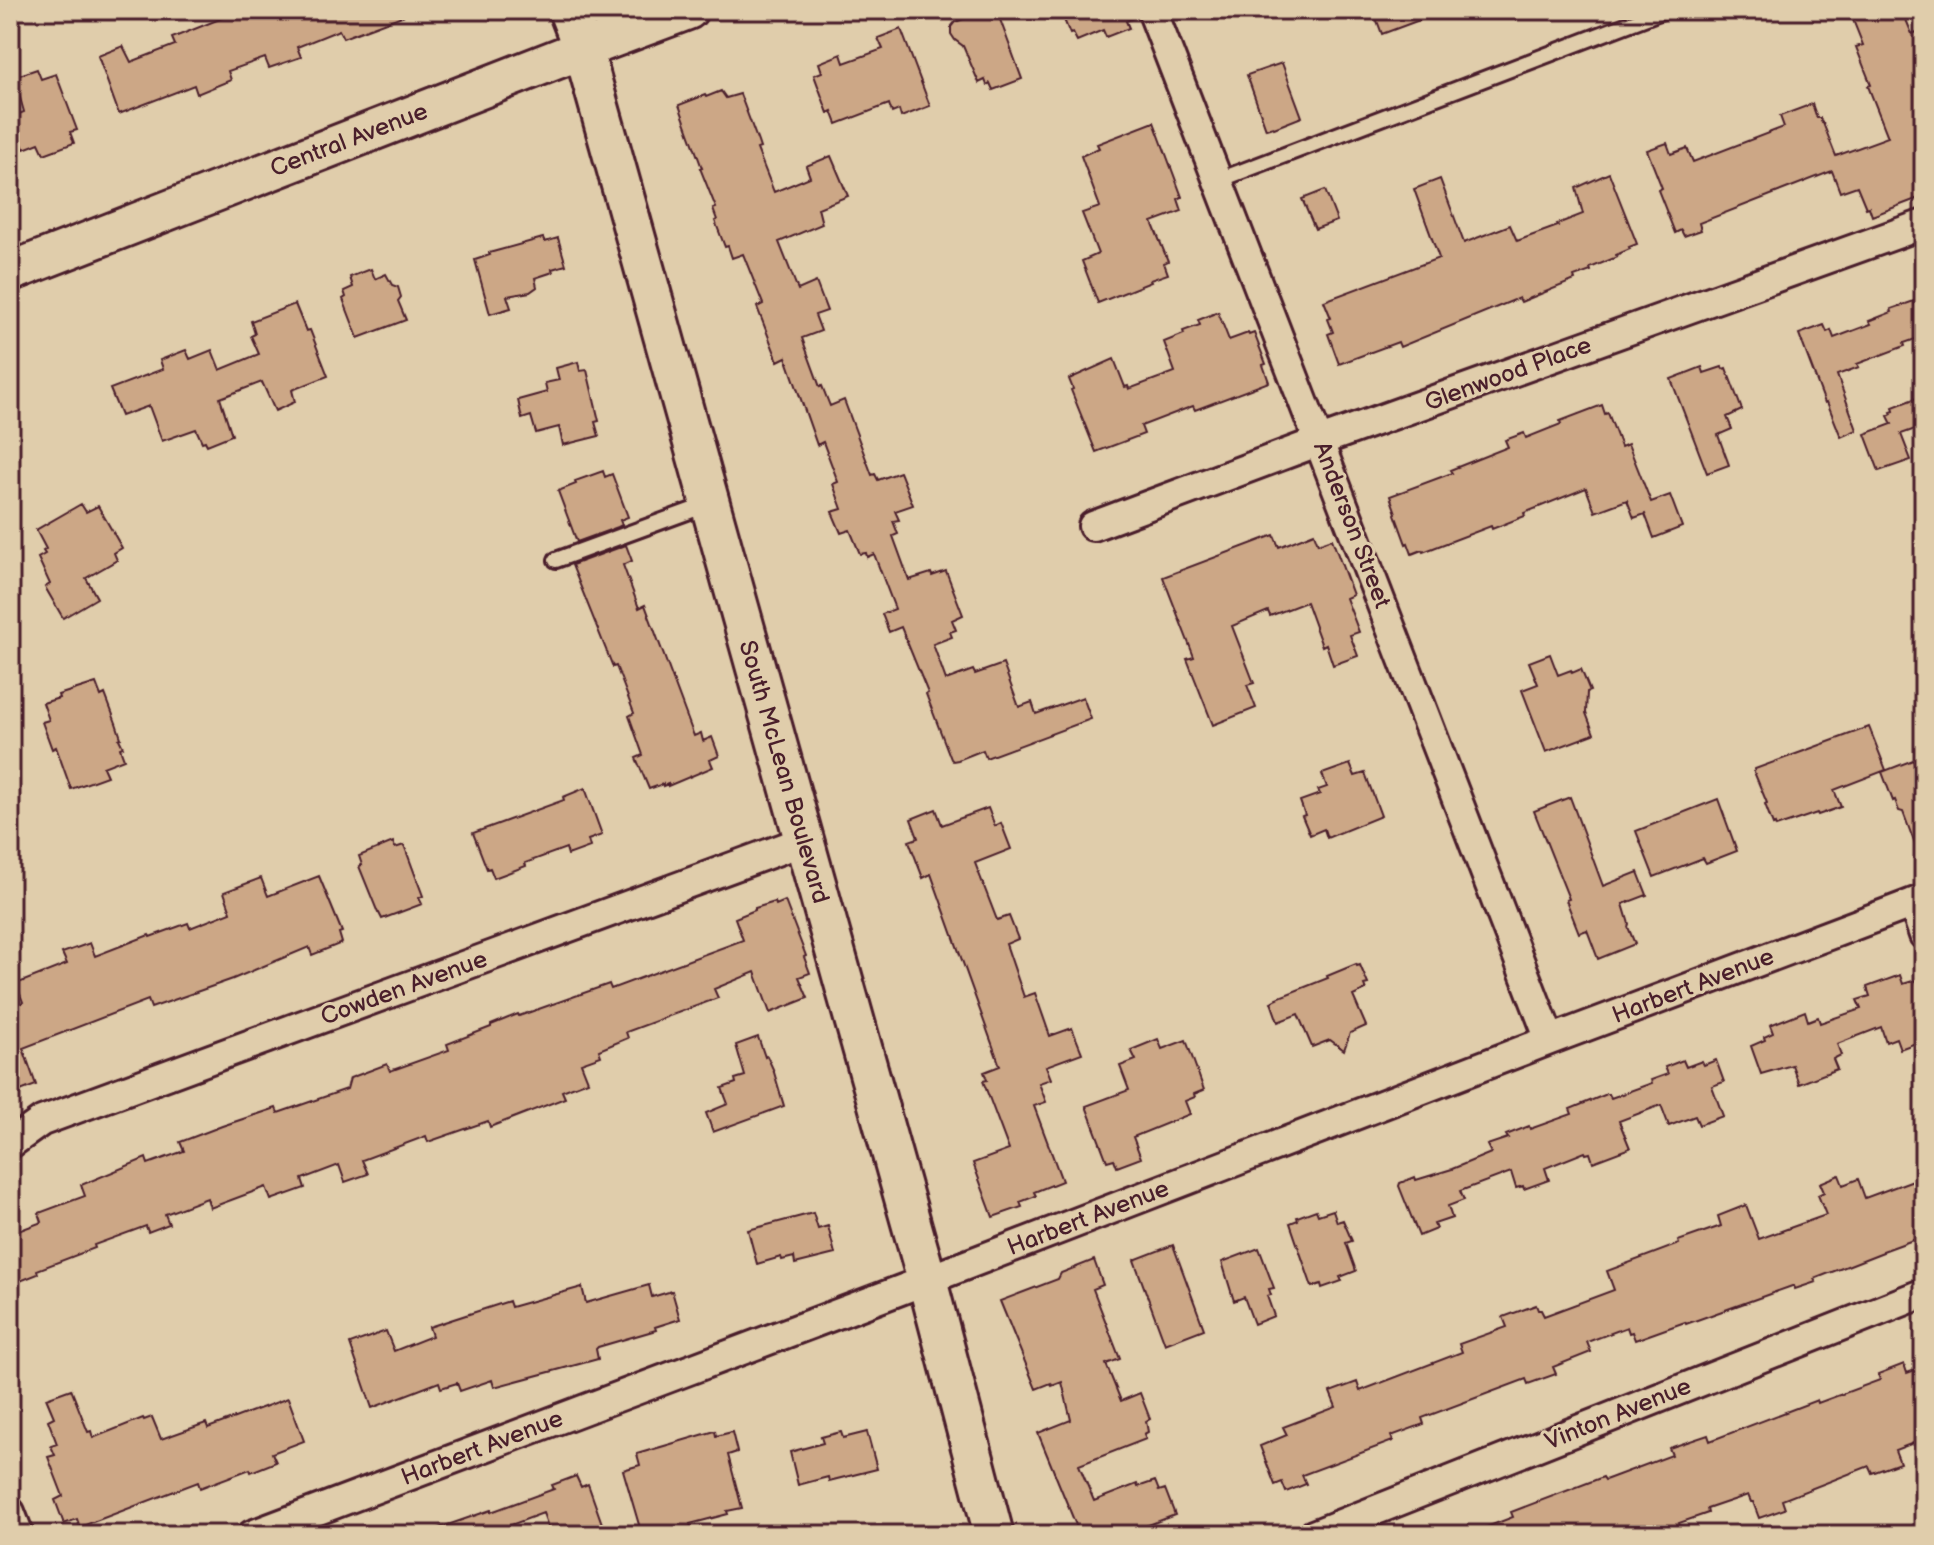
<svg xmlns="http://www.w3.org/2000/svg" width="1934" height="1545" viewBox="0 0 1934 1545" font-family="'Balsamiq Sans',sans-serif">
  <rect width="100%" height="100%" fill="#e0cdab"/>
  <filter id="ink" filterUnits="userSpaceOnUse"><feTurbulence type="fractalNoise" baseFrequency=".0125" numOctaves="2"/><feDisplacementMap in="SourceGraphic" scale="16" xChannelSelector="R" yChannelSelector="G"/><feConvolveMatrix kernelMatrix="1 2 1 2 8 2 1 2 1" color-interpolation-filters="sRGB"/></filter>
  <g filter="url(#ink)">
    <!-- building -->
    <path fill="#cca786" stroke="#4a1f2b" stroke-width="2" d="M242,10h170l1,2 -70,26 -4,-8 -42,17 4,10 -32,11 -4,-10 -37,13 3,9 -34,14 -3,-9 -75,29 -21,-58 25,-10 8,16 44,-17 -3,-7z
      M1060,10h75l1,7 -10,4 3,7 -23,9 -3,-7 -26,11 -4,-8 -3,1z
      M1373,10h68v2l-59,22z
      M1849,10h53l10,24 12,-5v167l-52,20 -3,-9 -3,1 -9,-22 -17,6 -8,-21 -133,52 2,7 -17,6 -3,-6 -6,3 -17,-43 4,-2 -15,-38 20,-7 4,11 16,-6 6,14 91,-35 -4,-11 32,-12 5,14h3l2,5h1l13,33 52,-19 -20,-51 3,-1 -15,-38 7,-2z
      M986,11l3,7 9,-4 24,65 -29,11 -3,-7 -3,2 -2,-5 -6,3 -16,-37 -8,-6 -4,-6v-7l4,-5z
      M901,29l29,77 -29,11 -2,-7 -7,3 -3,-9 -52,20 -5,-13 -4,2 -14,-38 8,-3 -3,-9 22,-9 3,9 39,-14 -5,-11z
      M1282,63l20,54 -28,11 -1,-1 -7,2 -19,-54z
      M37,69l4,10 15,-5 21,56 -7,2 4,11 -30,11 -5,-11 -15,6 -13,-32 13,-5 -10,-35z
      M721,91l5,7 14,-4 18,48 2,6 -3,1 17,43 36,-15 -4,-11 25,-10 17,40 -30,12 4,16 -43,18 19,48 18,-8 11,29 -12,4 6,16 -19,7 18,49 2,-1 8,20 14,-6 28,75 3,-1 3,6 22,-8 13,33 -18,6 4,9 -6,1 5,13 -5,2 16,44 22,-7 1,3 14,-5 17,44 -11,5 4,10 -6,2 2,5 -19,7 13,36 27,-10 2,4 28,-10 16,43 13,-5 4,12 47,-17 8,22 -105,39 -3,-8 -25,10 -5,1 -2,-2 -25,-65 2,-1 -27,-66 -12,5 -7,-18 13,-5 -21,-55 -7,3 -1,-4 -6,1 -10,-24 -9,3 -9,-21 10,-3 -9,-25 5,-2 -15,-40 -6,3 -31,-88 -8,4 -21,-54 6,-3 -20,-50 -11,4 -4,-12 -3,1 -10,-26 2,-1 -4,-11 3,-1 -16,-40h2l-23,-63 26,-10 1,2z
      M1154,122l28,75 -4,2 4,12 -30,11 16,39 -4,2 4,11 -18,6 1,2 -53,21 -16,-42 16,-7 -16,-41 18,-6 -19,-51 18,-8 -2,-4z
      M1609,173l28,71 -8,3 1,2 -14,6 1,2 -27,11 1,3 -17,6 1,3 -54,22 -2,-4 -119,49 -2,-5 -59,22 -11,-30 5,-2 -5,-13 3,-1 -7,-17 115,-43 -25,-69 26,-10 24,64 46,-18 7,16 41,-15 -1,-2 26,-10 -7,-26z
      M1325,190l12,31 -22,8 -13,-30z
      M543,238l2,4 13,-4 8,27 -14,4 1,3 -18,6 2,9 -7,5 -23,4 4,12 -21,6 -15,-54 15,-5 -1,-2z
      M371,269l4,10 11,-5 6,11 6,2 3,10 -3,4 8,19 -48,18 -15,-39 3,-2 -2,-6 9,-4 -3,-10z
      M1914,301l10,27v8l-20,7 1,3 -48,18 2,3 -22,8 20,55 -16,7 -14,-35 -2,1 -26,-69 25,-9 3,7 4,-2 3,8 37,-14 -2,-3 23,-9 -1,-3z
      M295,304l11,27 4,-1 18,46 -36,14 3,12 -20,9 -13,-29 -42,16 12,37 -25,10 -2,-4 -3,1 -6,-13 -34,12 -13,-35 -28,10 -11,-27 53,-20 -3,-9 26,-10 4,9 22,-9 8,20 39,-16 -8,-18 4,-2 -4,-13z
      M1218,312l11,28 19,-7 1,2 5,-2 12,31 -3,1 6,17 -74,28 -2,-4 -52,20 3,8 -48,18 -25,-62 2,-1 -4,-10 45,-20 11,28 3,-1 1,3 46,-17 -11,-30 20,-8 -1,-3 17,-6 -2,-5z
      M578,362l2,9 7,-1 12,51 -4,1 4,14 -36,9 -4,-18 -23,6 -5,-17 -9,3 -4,-19 29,-8 -2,-9 14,-3 -3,-12z
      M1702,367l2,6 18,-6 1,2 3,-1 16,42 -15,7 5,12 -14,6 11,30 -22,8 -36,-94z
      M1924,395v31l-23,8 10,26 -32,11 -14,-37 27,-10 -4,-8 4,-2 -1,-2 3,-1 -1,-4z
      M1602,405l3,9 3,-1 13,34 7,-3 23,58 19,-7 12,32 -28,11 -9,-24 -11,4 -7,-18 -32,12 -9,-24 -62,25 1,3 -33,13 -1,-3 -68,26 -1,-2 -10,4 -4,-11 -2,1 -11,-30 1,-1 -6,-17 62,-23 -2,-3 58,-23 -3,-7 19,-7 2,5 35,-14 -1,-3z
      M603,471l2,6 7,-3 16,43 -8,3 2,5 -4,2 -41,15 -19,-51 18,-7 -1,-3z
      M81,504l5,8 12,-6 24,42 -8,5 3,7 -31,18 11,20 -34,20 -18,-31 5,-3 -12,-26 7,-4 -2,-3 3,-2 -10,-19z
      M1314,533l4,11 14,-5 21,56 -7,3 13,34 -9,3 8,21 -25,9 -7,-21 -4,2 -16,-44 -36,14 -2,-5 -36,15 22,57 -7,2 9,23 -43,17 -26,-66 7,-2 -31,-80 111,-42 5,12z
      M626,545l6,16 -9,4 16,43 6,-3 49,131 7,-3 2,8 9,-4 7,19 -9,4 3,7 -45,19v-2l-5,2v-2l-14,5 -13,-31 7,-3 -14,-39 5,-3 -18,-47 -3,1 -41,-102z
      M1550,654l8,21 13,-5 1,3 9,-4 9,22 -3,1 -1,21 8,21 -48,18 -24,-62 16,-6 -9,-22z
      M96,683l5,13 4,-2 11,29 5,15 -2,1 4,8 -3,1 4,11 -21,8 4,9 -36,13 -15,-42 -4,2 -10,-27 7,-2 -6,-17 16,-5 -1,-3z
      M1869,727l17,43 -52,20 7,17 -23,8 -1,-2 -41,14 -1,-3 -2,1 -8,-21 2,-1 -13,-31 1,-3z
      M1913,760l2,4 9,-2v101h-2l-19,-51 -4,-1 -4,-11 -2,1 -11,-29z
      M1350,764l5,12 10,-3 16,43 -54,22 -3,-9 -14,6 -8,-19 3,-1 -5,-14 20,-7 -2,-4 9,-3 -5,-13z
      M585,788l17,47 -14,5 2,7 -22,8 -2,-7 -41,15 1,3 -32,12 -4,-10 -3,1 -14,-36 91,-33 -1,-3z
      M1570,797l33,89 35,-14 9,23 -24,9 6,20 -1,3 7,17 -37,15 -11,-29 -8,3 -13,-33 3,-1 -35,-88z
      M1718,799l19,52 -31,12 -3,-5 -49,19 -18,-46z
      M988,808l7,18 6,-3 10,26 -36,14 22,57 12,-4 9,23 -12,5 18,53 11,-4 15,43 22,-8 10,25 -36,13 5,13 -12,4 7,19 -12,4 28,75 -28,11 2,4 -16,6 2,5 -29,10 -20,-54 36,-13 -26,-69 4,-1 -3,-8 16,-6 -69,-192 -8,4 -14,-37 9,-3 -7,-19 25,-10 6,16z
      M393,842l2,6 9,-3 19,51 -4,2 3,6 -40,15 -3,-6h-1l-19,-47 3,-1 -3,-9z
      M319,876l23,56 -3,1 3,10 -30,12 -3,-8 -76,32 -82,29 -3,-8 -125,48 13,37 -26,10v-87l13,-6 -7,-18 51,-20 -5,-11 28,-10 5,13 54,-21 1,2 38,-14 2,5 41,-16 -7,-20 37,-14 7,18z
      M785,901l21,55 -2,1 6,16 -11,4 9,21 -38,15 -15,-41 -41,17 4,9 -92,34 2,6 -29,12 2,6 -20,7 7,18 -26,10 3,7 -75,29 -2,-6 -60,21 -2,-6 -64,24 6,14 -23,8 -6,-17 -37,14 3,9 -34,12 -5,-13 -56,21 -3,-10 -42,16 4,10 -21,8 -2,-6 -52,19 1,3 -58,22 1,4 -28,11v-51l32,-12 -3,-9 46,-17 -4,-11 65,-27 2,6 36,-13 -4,-9 42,-16 54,-18 2,5 69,-24 3,-11 37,-14 3,7 59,-21 -2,-6 44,-17v-2l27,-11 1,2 90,-32 2,5 132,-49 -8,-22 20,-8v-2l20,-6 1,3z
      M1356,964l1,2 3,-1 8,19 -4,1 2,5 -13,6 13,30 -16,7 -6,17 -14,-10 -18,7 -14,-33 -20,8 -7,-20 7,-3 -1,-1 51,-20 -1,-2z
      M1900,975l3,9 13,-4 8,22v38l-24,9 -4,-11 -10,4 -5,-15 -44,17 4,11 -8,4 4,10 -38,15 -7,-19 -31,9 -10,-28 14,-6 -1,-3 9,-4 -3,-8 35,-14 3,10 10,-4 2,6 41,-14 -4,-9 13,-4 -3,-9z
      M758,1037l7,20 2,-1 6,13 11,37 -71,26 -7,-19 22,-9 -6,-16 14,-5 -1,-4 10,-3 -9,-31z
      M1158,1039l4,10 24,-9 18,50 -10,4 1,3 -10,4 5,13 -57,23 8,21 -24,9 -3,-8 -7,2 -21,-55 43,-16 -9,-24 16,-6 -5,-10z
      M1683,1060l3,7 16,-6 2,4 12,-5 8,22 -12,4 11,30 -24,9 -4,-9 -26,10 -8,-21 -42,16 11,27 -37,14 -3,-9 -4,1 -1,-2 -40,16 4,12 -25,9 -1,-3 -7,2 -5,-16 -51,19 4,9 -16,6 4,12 -18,6 2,5 -17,7 -20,-50 1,-3 15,-6 1,3 36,-11 39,-16 -4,-8 21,-7 -2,-3 23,-9 1,3 42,-15 -2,-5 37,-15h2l2,4 41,-15 -1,-3 17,-6 -3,-7z
      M1839,1175l4,10 15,-6 7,19 59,-22v60l-41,15v1l-69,27 2,3 -21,7 -1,-3h-2l-106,38 -1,-2 -50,18 -3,-8 -3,1 -2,-6 -40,15 4,10 -38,15 3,7 -28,10 -2,-5 -104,39 2,6 -33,12 2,5 -91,34 4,9 -20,8 -4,-10 -7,3 -15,-39 27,-11 -4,-8 53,-20 -6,-15 27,-10 3,9 102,-39 -3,-8 48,-17 -4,-10 33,-12 2,5h3l3,6 70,-26 -7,-19 72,-27 -1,-3 43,-15 -3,-10 28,-11 13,34 67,-24 -8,-20 6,-3 -4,-9z
      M1316,1210l2,5 15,-5 4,12 6,-2 9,21 -6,2 10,28 -16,6 2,4 -20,7 -1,-4 -9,3 -22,-64 8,-3 -1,-3z
      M813,1213l5,16 10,-3 7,28 -40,10 -1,-7 -12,3 -1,-3 -24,7 -9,-34z
      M1173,1245l31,84 -39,15 -31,-84z
      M1259,1248l15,40 -5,1 2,6 -4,1 7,20 -20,8 -10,-27 -10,4 -12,-39z
      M1094,1260l9,25 -10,4 27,70 -14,5 15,37 19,-8 10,26 -4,2 2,11 -4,2 2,5 -67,26 15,36 43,-17 1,3 17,-6 4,10 6,-2 10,26 -53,20h-42l-42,-102 33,-13 -9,-38 -10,4 -1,-3 -15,6 -36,-88 58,-22 3,-6z
      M649,1285l3,12 20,-6 8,28 -25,8 1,3 -58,17 -2,2 2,10 -104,28 -2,-7 -32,11 -3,-8 -16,5 -2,-6 -67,26 -22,-64 36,-13 8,20 38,-15 -3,-9 80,-26 2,6 71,-20 4,16z
      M1904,1364l3,9 17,-6v72l-29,11 5,13 -28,10 -3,-7 -87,34 3,9 -26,9 -6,-16h-2l-3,-7 -41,14 1,4 -29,10 3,8 -11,4h-200v-2l42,-16 -2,-5 92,-35 2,3 67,-25 -3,-7 39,-13 2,6 107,-41 1,3 62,-23 -2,-6z
      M71,1389l17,43 3,-1 2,7 50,-20 1,2 8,-3 9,22 45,-16 2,5 80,-30 16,43 -32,12 4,9 -25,10 -1,-3 -50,19 -2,-6 -118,45 -3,-8 -13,5 -9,-24 8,-4 -15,-39 7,-2 -4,-9 6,-2 -9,-24 6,-3 -8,-19z
      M715,1431l1,5 16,-4 5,20 -9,3 14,53 -15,3 1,3 -38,10 3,11h-51l-19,-65 17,-5 -3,-11z
      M841,1432l2,6 24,-6 10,37 -48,12 -1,-4 -30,8 -8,-33 33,-9 -2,-6z
      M576,1476l5,11 7,-3 18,51h-55l-8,-22 -35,13 4,9h-84l-1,-3 64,-22v2l63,-23 -2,-4z"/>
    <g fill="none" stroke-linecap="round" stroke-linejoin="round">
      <defs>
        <path id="service" d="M1219,180l446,-170
          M556,560l153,-56"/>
        <path id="minor" d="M1152,10l398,1030
          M1093,526l227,-85 604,-217
          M1913,903l11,32
          M10,1144l32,-23 761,-280
          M10,1512l9,23
          M252,1535l675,-255 623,-240 374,-141
          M1313,1535l611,-242"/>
        <path id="secondary" d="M568,10l15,39 344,1231 67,255
          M10,272l573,-223 105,-39"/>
      </defs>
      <!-- service casing -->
      <use href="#service" stroke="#4a1f2b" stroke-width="20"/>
      <!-- minor casing -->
      <use href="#minor" stroke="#4a1f2b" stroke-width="34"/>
      <!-- secondary casing -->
      <use href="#secondary" stroke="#4a1f2b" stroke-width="44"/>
      <!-- service -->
      <use href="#service" stroke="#e0cdab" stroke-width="14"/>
      <!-- minor -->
      <use href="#minor" stroke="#e0cdab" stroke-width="28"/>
      <!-- secondary -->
      <use href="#secondary" stroke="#e0cdab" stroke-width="38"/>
    </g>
  </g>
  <g text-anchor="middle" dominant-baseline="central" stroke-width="6" stroke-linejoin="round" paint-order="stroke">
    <!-- street labels -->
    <g font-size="24" fill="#4a1f2b" stroke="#e0cdab">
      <text transform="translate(349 140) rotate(-21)">Central Avenue</text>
      <text transform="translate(1508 374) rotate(-20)">Glenwood Place</text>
      <text transform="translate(1352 525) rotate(69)">Anderson Street</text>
      <text transform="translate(784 772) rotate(74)">South McLean Boulevard</text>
      <text transform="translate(1693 986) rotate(-21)">Harbert Avenue</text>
      <text transform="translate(404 988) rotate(-20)">Cowden Avenue</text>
      <text transform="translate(1088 1218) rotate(-21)">Harbert Avenue</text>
      <text transform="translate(1618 1414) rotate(-22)">Vinton Avenue</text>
      <text transform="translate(482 1448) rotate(-21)">Harbert Avenue</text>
    </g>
  </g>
  <!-- margin -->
  <rect width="1934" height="1545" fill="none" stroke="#e0cdab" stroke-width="40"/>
  <rect x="20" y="20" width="1894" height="1505" fill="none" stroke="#4a1f2b" stroke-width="3" filter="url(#ink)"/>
</svg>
